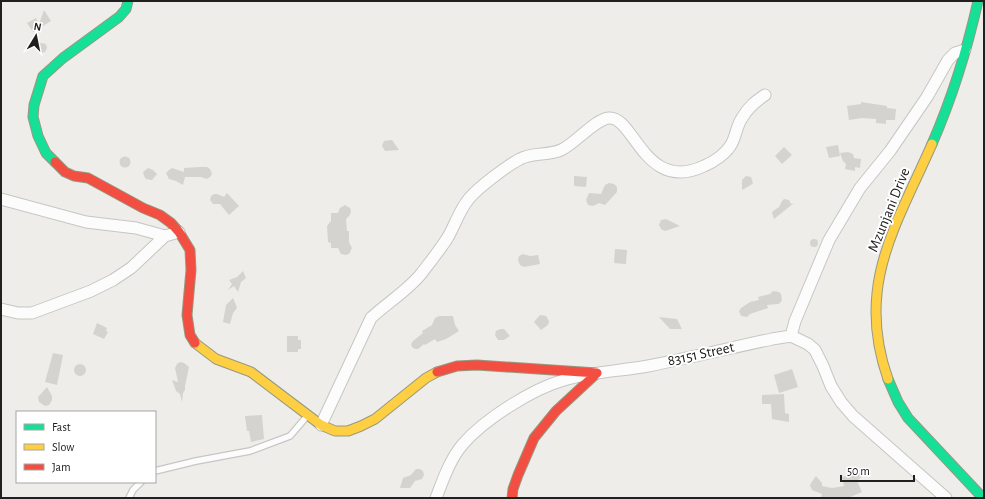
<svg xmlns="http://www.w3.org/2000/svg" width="985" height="499" viewBox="0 0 985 499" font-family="'Alegreya Sans',sans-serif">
  <rect width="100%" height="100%" fill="#eeede9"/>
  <!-- building -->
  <path fill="#d5d3d0" d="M44,10l7,11 -18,11 -6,-9 9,-5 3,6z
    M36,42l10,2 1,4 -2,4 -4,1 -3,-2z
    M861,102l26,4v2l9,1 -1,11h-9v4l-10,-1v-4l-14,-1 -13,2 -2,-14 14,-2z
    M392,140l7,10 -14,1 -3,-5 2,-5z
    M838,145l2,11 -11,2 -3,-11z
    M784,147l8,8 -10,9 -7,-8z
    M848,152l5,2 1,4 7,1 -1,9 -5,-1v4l-10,-2 1,-5 -3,-3 -3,-8z
    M119.5 162a5.5 5.5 0 1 1 11 0a5.5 5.5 0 1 1-11 0Z
    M199,167h8l3,2 2,5 -2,3 -3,2 -6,-2h-16l-2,8 -7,-4 -7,-2 -3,-6 3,-3 3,-2 12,4v-4z
    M148,168l5,2 4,4 -5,6 -6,-1 -2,-3 -1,-4z
    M574,176l13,1 -1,10 -12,-1z
    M746,176l5,1 2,6 -2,2 -9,5v-10z
    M609,183l5,1 3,3v5l-12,13 -6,-2 -6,3 -5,-1 -2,-5 3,-7 12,1 4,-9z
    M227,193l12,13 -10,9 -9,-11h-7l-3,-4 1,-4 3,-2h3l7,3z
    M784,199l5,1 2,4 3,-1 -20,16 -2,-6 1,-2 6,-4 3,-6z
    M345,205l5,3 1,3 -1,4 -4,4 1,12h2v11l3,6 -3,6 -4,1 -4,-1 -3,-6h-7v-5l-3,-1 -1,-16 4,-5v-8h7l2,-5z
    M666,219l14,7 -15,5 -4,-2 -2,-4 2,-5z
    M810 243a4 4 0 1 1 8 0a4 4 0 1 1-8 0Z
    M615,249l12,1 -1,14 -12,-1z
    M523,254l7,2 8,-1 2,9 -16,3 -4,-2 -2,-5 1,-4z
    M243,271l3,7 -5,4 -3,10 -4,-6 -6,4 4,-6 -3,-4 8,-3z
    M773,291l6,1 2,2 1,6 -2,3 -2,1 -11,1 1,3 -18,6 -3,3 -6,-1 -2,-5 2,-3 9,-6 9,-2 -1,-3 12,-3z
    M233,298l3,7 1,3 -4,5 -3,11 -7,-2 3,-17z
    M540,315l6,1 3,5 -1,4 -7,5 -7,-8z
    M439,316h14l2,9 4,6 -13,8 -9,3 -2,-3 -10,6 -1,-1 -6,5h-3l-3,-2 -1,-3 2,-3 10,-8 -1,-2 10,-6 3,-7z
    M659,317l18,2 5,10h-12z
    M97,323l10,5 -1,3 2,1 -4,7 -11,-5z
    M500,329h4l6,7 -6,4h-6l-3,-5 1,-4z
    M287,336h11v4h3v9h-3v3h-11z
    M53,353l10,2 -6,30 -12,-3z
    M180,362l4,1 5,4 -4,19v4l-2,3 -1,9 -2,-8 -4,-3 -4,-11 6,2 -3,-14 2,-4z
    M74 370a6 6 0 1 1 12 0a6 6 0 1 1-12 0Z
    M792,369l6,18 -19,6 -5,-18z
    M47,387l5,9v4l-3,5 -4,1 -6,-4 -1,-5z
    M784,394l1,19 4,1v8l-17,-3 -1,-15h-9v-9z
    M262,415l2,24 -13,3 -2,-11h-2l-2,-15z
    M416,469h4l3,2 1,4 -2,4 -7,2 -5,7h-10l3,-10 8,-3z
    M868,471l-11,10 5,11 -14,6 -27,-1 1,-3 -10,-4 -2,-4 1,-3 5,-7 6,7v3l10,2 12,-2 -2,-9z"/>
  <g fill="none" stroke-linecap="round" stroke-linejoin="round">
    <defs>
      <path id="lane" d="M155,471l41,-10 54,-10 40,-15 18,-21
        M129,498l4,-8 8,-8"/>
      <path id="street" d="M1,199l85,23 50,6 29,8
        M1,309l17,4h14l59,-22 22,-11 18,-12 34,-32 14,-4
        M791,336l4,-15 34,-81 31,-52 30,-37 37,-54 21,-37 7,-7 10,-3
        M321,425l50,-107c16,-15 36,-27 50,-44 9,-12 19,-24 27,-37 7,-12 11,-26 20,-37 8,-11 40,-35 52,-41 13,-7 28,-3 41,-9 14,-6 34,-31 48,-32 25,-2 36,76 95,48 10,-4 23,-13 28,-23 4,-8 5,-18 10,-25 6,-11 14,-17 23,-23
        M436,498c7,-18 14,-39 27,-54 22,-25 69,-55 101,-64 27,-8 56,-9 84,-14 41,-8 82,-18 124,-27l19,-3 17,8 7,6 8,16 8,20 10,16 12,14 93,82"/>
      <path id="fast" d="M932,144c20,-46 35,-94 46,-143
        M55,162l-9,-9 -8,-17 -5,-19 1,-12 9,-29 20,-18 56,-41 7,-8 2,-8
        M888,379l10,23 10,16 75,80"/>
      <path id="slow" d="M195,343l21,16 35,13 70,53 14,6h13l13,-5 14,-7 51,-41 11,-6
        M888,379c-33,-93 8,-153 44,-235"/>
      <path id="jam" d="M55,162l10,10 9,4 14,2 55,30 17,7 11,8 8,9 11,18 1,20 -4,45 3,20 5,8
        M437,372l20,-6 20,-1 120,8 -41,38 -22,27 -16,37 -5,14 -1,9"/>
    </defs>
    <!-- lane casing -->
    <use href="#lane" stroke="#c7c6c5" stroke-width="8"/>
    <!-- street casing -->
    <use href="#street" stroke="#c7c6c5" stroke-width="13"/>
    <!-- fast casing -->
    <use href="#fast" stroke="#96997f" stroke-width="11"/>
    <!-- slow casing -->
    <use href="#slow" stroke="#96997f" stroke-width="11"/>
    <!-- jam casing -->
    <use href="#jam" stroke="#96997f" stroke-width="11"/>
    <!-- lane -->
    <use href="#lane" stroke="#fcfcfc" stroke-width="5.5"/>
    <!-- street -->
    <use href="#street" stroke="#fcfcfc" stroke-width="11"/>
    <!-- fast -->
    <use href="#fast" stroke="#16e098" stroke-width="9"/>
    <!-- slow -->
    <use href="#slow" stroke="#ffcf43" stroke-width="9"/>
    <!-- jam -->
    <use href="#jam" stroke="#f24e42" stroke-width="9"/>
  </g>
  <g text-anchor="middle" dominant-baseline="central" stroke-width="4" stroke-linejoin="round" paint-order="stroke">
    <!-- street labels -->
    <g font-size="15" fill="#202020" stroke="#fff">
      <text transform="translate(889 210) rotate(-68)">Mzunjani Drive</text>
      <text transform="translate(701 354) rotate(-12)">83151 Street</text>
    </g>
  </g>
  <!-- border -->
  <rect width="985" height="499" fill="none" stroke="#202020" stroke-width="4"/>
  <!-- legend -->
  <rect x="16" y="411" width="140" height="72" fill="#ffffff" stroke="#a6a6a6"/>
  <rect x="24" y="424" width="20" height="6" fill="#16e098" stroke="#a6a6a6"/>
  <text x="52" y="431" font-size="12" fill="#202020">Fast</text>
  <rect x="24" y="444" width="20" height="6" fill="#ffcf43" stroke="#a6a6a6"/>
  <text x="52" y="451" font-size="12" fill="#202020">Slow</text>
  <rect x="24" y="464" width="20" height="6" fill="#f24e42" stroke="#a6a6a6"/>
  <text x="52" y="471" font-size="12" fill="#202020">Jam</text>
  <!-- north arrow -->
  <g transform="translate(36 36) rotate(10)" stroke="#ffffff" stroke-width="3" paint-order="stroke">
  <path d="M0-3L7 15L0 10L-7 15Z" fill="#202020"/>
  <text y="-6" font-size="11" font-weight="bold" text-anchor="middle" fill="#202020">N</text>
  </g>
  <!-- scale -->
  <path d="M841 475v6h73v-6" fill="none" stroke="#202020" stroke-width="2"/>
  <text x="847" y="475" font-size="12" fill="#202020" stroke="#ffffff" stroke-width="3" paint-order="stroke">50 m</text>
</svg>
